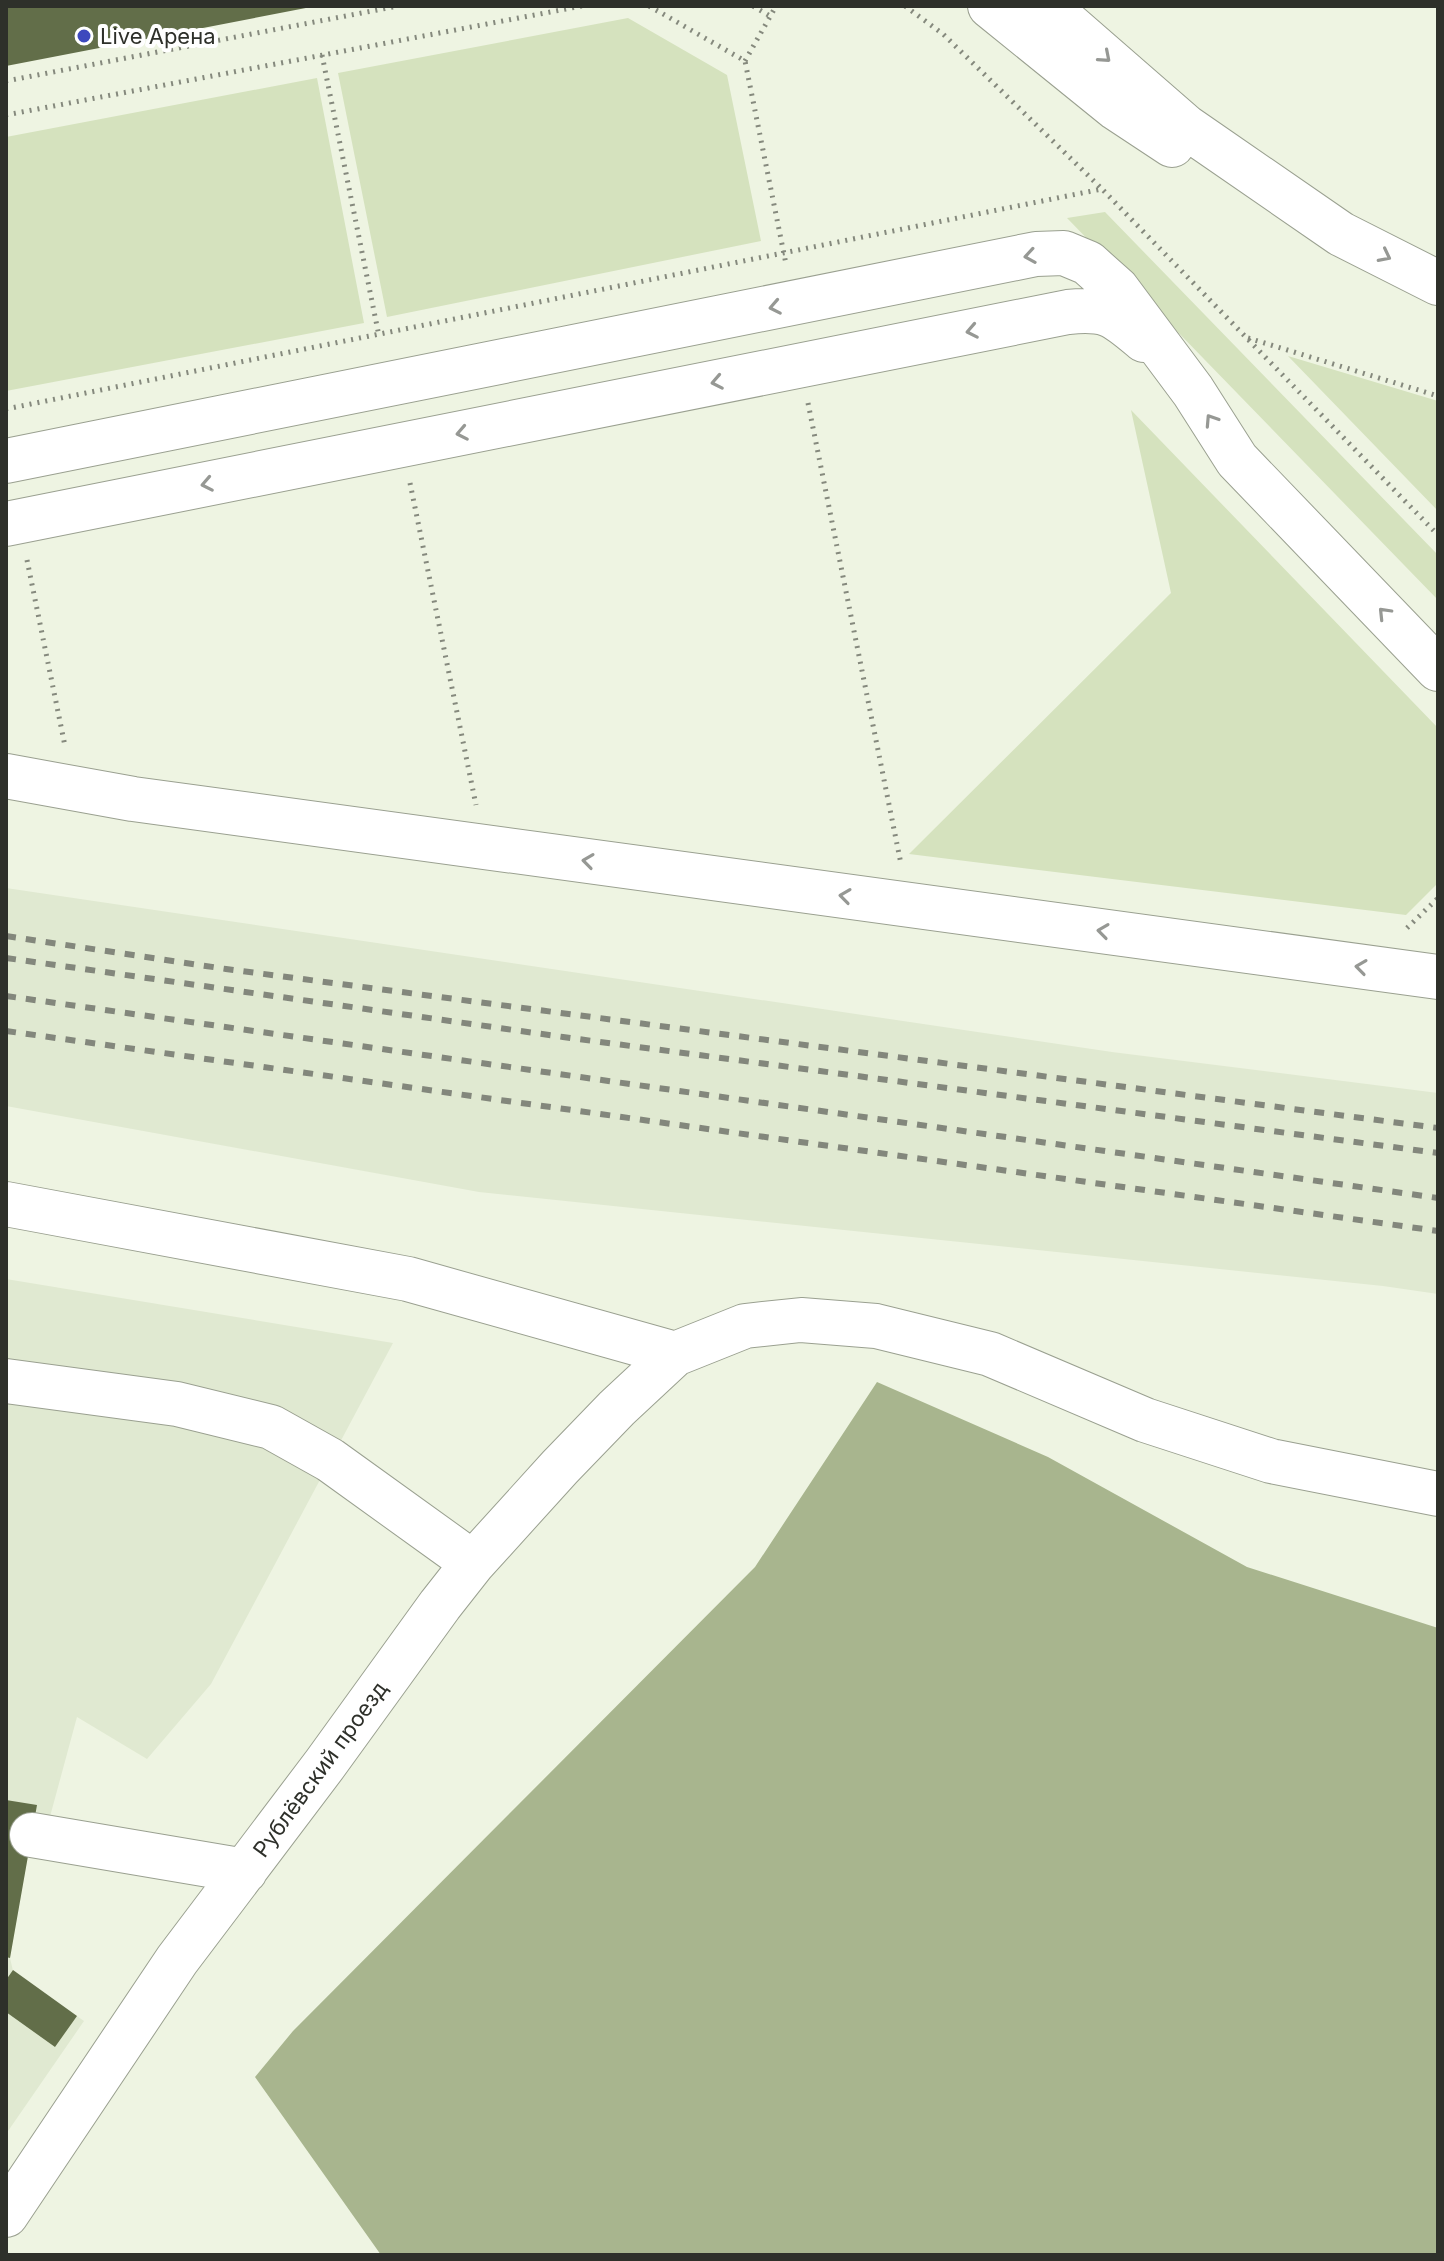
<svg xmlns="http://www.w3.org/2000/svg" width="1444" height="2261" viewBox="0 0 1444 2261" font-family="Inter,sans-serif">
  <rect width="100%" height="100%" fill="#eef4e2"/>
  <!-- built -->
  <path fill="#e0e9d1" d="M6,888l1106,164 326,41v201l-55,-8 -904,-94 -473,-86z
    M6,1279l387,64 -182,341 -64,75 -70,-42 -29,107 -14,-3 -24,137 3,13 71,50 -78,113z"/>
  <!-- green -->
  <path fill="#d5e2be" d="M628,18l99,57 34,166 -374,76 -49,-244z
    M317,78l47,245 -358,68v-254z
    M1105,212l333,343v45l-371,-382z
    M1288,356l150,45v110z
    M1131,410l307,318v155l-32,32 -497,-61 262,-261z"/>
  <!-- forest -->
  <path fill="#a8b58e" d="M877,1382l171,75 199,110 191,61v627h-1057l-126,-178 38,-46 462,-464z"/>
  <!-- building -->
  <path fill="#626e49" d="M6,6h305v1l-305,59z
    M6,1800l31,5 -27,153 -4,-1z
    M13,1970l64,46 -22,31 -49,-35v-32z"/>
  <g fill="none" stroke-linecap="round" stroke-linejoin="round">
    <defs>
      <path id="minor" d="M990,6l126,102 56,37
        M1047,6l139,121 155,107 97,49
        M6,461l1030,-207 28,-1 24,10 29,26 76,102 44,69 201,209
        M6,524l1062,-212c40,-4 46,3 76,28
        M6,776l127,23 1305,178
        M6,1204l402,75 267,75 70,-28 56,-6 75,6 114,28 155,66 126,41 167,33
        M6,1381l171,23 94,23 59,33 143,103
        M32,1835l213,36
        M6,2215l171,-255 148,-196 115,-159 33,-42 87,-96 57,-59 58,-54"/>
    </defs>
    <!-- minor casing -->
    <use href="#minor" stroke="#9aa090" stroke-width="46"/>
    <!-- path -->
    <path stroke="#85897d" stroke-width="5" stroke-dasharray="2 6" stroke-linecap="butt" d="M649,6l96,55 41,203
      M753,6l17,10
      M905,6l38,28 158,154
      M322,55l57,281
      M745,61l31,-55
      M6,81l392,-75
      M6,115l576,-109
      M1248,338l190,58
      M808,403l93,461
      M6,409l1096,-220 336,346
      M410,483l66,322
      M27,560l38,186
      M1407,928l31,-30"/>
    <!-- minor -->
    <use href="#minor" stroke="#fff" stroke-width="44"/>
    <!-- rail -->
    <path stroke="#83877c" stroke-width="6" stroke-dasharray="10 10" stroke-linecap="butt" d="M6,936l220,33 1212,159
      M6,958l557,79 875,116
      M6,996l1432,202
      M6,1031l1432,200"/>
  </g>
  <!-- one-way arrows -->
  <defs><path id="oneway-chevron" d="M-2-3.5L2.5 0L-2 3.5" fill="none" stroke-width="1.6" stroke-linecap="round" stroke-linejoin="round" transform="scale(2)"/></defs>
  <g stroke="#969894">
    <use href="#oneway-chevron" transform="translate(1105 57) rotate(41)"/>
    <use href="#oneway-chevron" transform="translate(1030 256) rotate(171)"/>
    <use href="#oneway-chevron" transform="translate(1385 256) rotate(27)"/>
    <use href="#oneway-chevron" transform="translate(775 307) rotate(169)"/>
    <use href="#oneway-chevron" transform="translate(972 331) rotate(169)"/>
    <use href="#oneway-chevron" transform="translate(717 382) rotate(169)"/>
    <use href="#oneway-chevron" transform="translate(1211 420) rotate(-123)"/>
    <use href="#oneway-chevron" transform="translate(462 433) rotate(169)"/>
    <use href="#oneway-chevron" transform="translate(207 484) rotate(169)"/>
    <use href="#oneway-chevron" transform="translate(1384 613) rotate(-134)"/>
    <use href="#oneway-chevron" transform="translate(588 861) rotate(-172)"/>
    <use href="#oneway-chevron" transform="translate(845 896) rotate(-172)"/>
    <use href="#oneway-chevron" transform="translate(1103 931) rotate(-172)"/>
    <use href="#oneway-chevron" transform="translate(1361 967) rotate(-172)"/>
  </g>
  <!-- markers -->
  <circle fill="#3d49bd" stroke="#fff" stroke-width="3" cx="84" cy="36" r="8"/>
  <g text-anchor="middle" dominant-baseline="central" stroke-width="8" stroke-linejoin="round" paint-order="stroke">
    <!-- poi labels -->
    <g font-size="22" fill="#2e302a" stroke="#fff" text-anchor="start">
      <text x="100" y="36">Live Арена</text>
    </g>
    <!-- street labels -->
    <g font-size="22" fill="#2e302a" stroke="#fff">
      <text transform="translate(320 1769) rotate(-54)">Рублёвский проезд</text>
    </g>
  </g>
  <!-- border -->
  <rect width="1444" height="2261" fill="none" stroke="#2e302a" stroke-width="16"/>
</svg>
